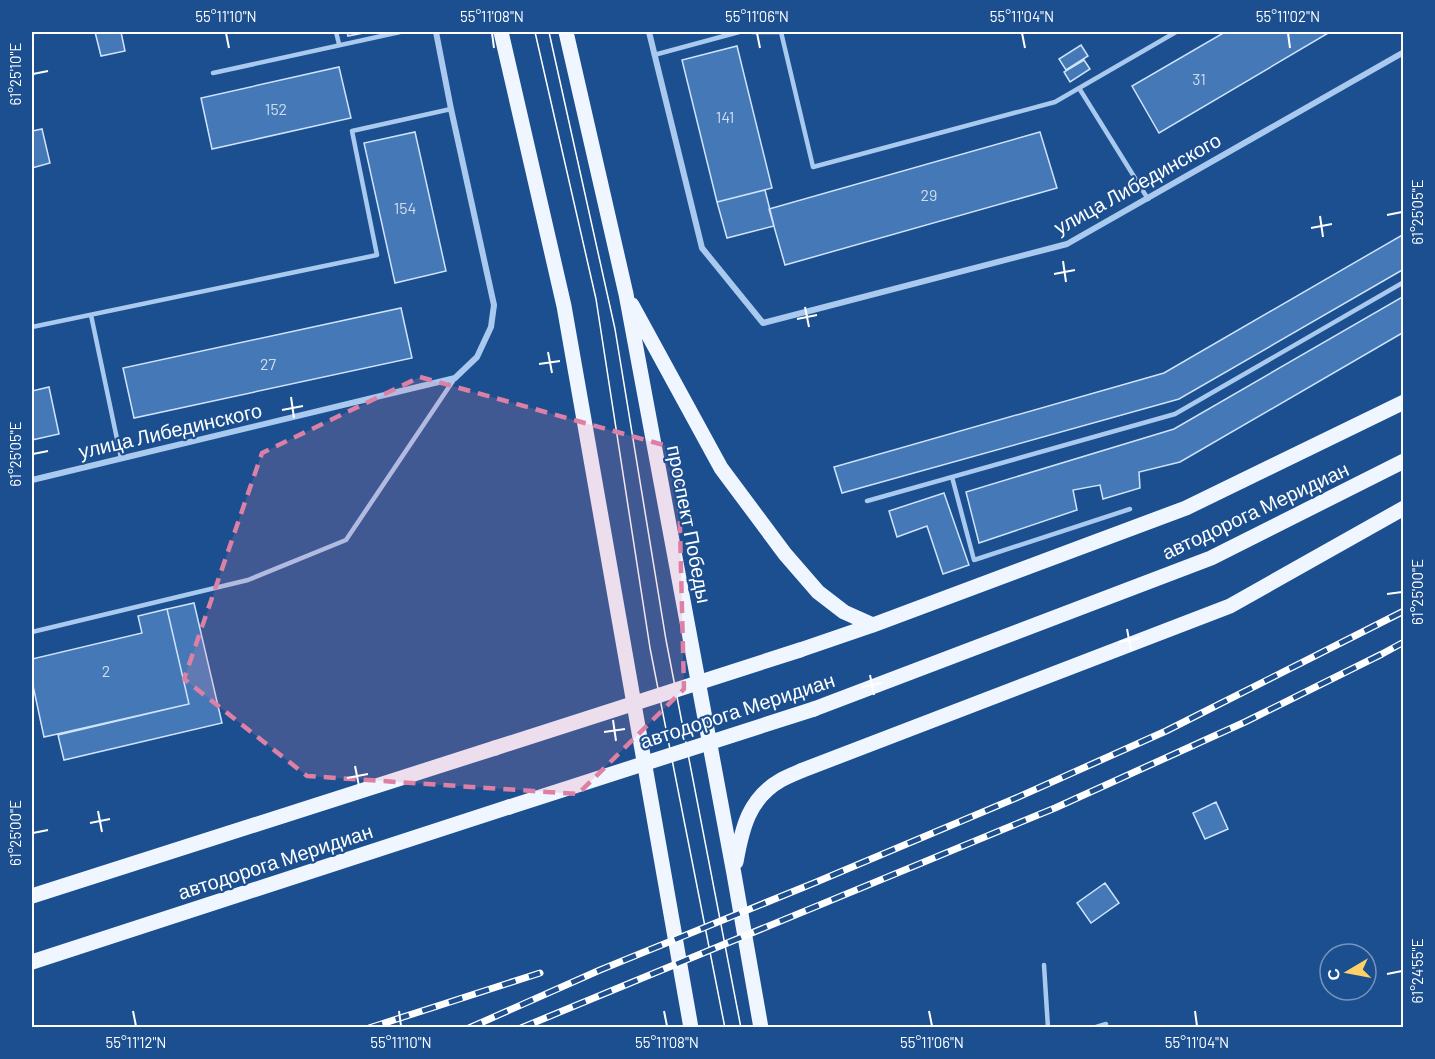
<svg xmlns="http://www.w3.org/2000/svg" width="1435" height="1059" viewBox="0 0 1435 1059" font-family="Barlow,sans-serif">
  <rect width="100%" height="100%" fill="#1b4f8f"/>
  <!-- building -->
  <path fill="#4478b7" stroke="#cfe3fa" stroke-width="1.5" d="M95,32h26l4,19 -24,5z
    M347,32h21l-20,4z
    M1225,32h105l-171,101 -27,-47z
    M1081,45l7,11 -22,14 -7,-11z
    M737,46l35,142 -55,14 -35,-142z
    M1084,60l6,9 -20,13 -6,-10z
    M339,67l12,51 -139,31 -11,-51z
    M42,129l8,34 -18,5v-37z
    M415,132l31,139 -51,12 -31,-140z
    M1040,132l17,56 -272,77 -16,-56z
    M765,190l9,36 -47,12 -10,-36z
    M1404,234v35l-225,130 -337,94 -8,-26 330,-94z
    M1404,296v36l-224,130 -41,10 1,16 -37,11 -3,-14 -27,5 4,20 -98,33 -13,-51 208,-63z
    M401,308l11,50 -278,60 -11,-50z
    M49,387l10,47 -27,6v-49z
    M944,493l25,72 -26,9 -16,-48 -30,11 -8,-26z
    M194,603l28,120 -158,37 -6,-25 131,-31 -22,-95z
    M167,609l22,95 -145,33 -12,-56v-22l110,-26 -4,-17z
    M1216,802l12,27 -23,10 -12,-26z
    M1105,883l14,20 -28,20 -14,-20z"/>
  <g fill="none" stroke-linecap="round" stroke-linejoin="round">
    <!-- lane -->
    <path stroke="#a9c9ee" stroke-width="4.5" d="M336,32l3,12
      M752,32h29l32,135 242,-65 121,-70
      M654,55l85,-23
      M213,73l187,-41
      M1079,88l69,111
      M91,315l30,143
      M32,327l345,-72 -25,-124 99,-22
      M952,477l22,83 156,-51
      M867,501l308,-87 229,-132
      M32,632l216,-52 98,-40 109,-162
      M1044,965l4,63
      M1093,1028l13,-4"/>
    <!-- street -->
    <path stroke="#a9c9ee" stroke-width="6" d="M649,32l53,216 61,75 304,-79 337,-192
      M32,480l423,-102 22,-21 14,-30 3,-22 -43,-196 -15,-77"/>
    <!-- primary -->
    <path stroke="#f0f6ff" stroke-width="15" d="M501,32l63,274 127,722
      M566,32l60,262 108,580 27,154
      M632,305l89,163 64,86 33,38 26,20 29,13
      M800,650l73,-25 313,-117 218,-106
      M814,709l397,-151 193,-97
      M736,862c6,-34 13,-64 45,-82 7,-4 15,-7 22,-10l427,-164 174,-98
      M32,896l463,-148
      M32,962l477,-155"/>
    <!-- tram -->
    <path stroke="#fff" stroke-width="1.5" d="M535,32l61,267 54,349 75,380
      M549,32l66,297 51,311 75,388"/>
    <defs>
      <path id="rail" d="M369,1028l171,-55
        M469,1028l131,-58 214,-87 202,-85 150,-67 238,-120
        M521,1028l534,-220 190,-86 137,-68 22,-12"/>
    </defs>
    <!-- rail casing -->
    <use href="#rail" stroke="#fff" stroke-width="7"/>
    <!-- rail -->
    <use href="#rail" stroke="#1b4f8f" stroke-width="4.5" stroke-dasharray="14" stroke-linecap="butt"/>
    <!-- primary-bridge -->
    <path stroke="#f0f6ff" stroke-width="15" d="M495,748l305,-98
      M509,807l305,-98"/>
  </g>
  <!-- marked area -->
  <path fill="#dd80a5" fill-opacity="0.2" stroke="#dd80a5" stroke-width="4.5" stroke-dasharray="12 8" stroke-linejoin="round" d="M420,377l258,72 6,240 -106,105 -271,-18 -123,-97 78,-226z"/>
  <!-- ticks -->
  <path fill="none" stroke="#fff" stroke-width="2" d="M226,33l3,15M492,33l2,15M757,33l3,15M1022,33l3,15M1288,33l2,15M33,74l15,-3M1387,215l15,-3M1320,216l3,21M1311,228l21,-4M1063,261l3,21M1054,274l21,-4M805,307l4,20M797,319l20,-4M548,352l4,21M539,364l21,-3M291,397l3,21M282,410l21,-4M33,454l15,-3M1387,594l15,-2M1127,629l4,21M1119,642l21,-4M870,675l4,20M862,687l20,-4M613,720l3,21M604,732l21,-3M355,766l4,20M347,778l21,-4M98,811l4,21M90,823l20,-4M33,833l15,-3M1387,974l15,-3M133,1011l3,15M399,1011l2,15M664,1011l3,15M929,1011l3,15M1195,1011l2,15"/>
  <g text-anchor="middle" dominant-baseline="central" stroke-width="4.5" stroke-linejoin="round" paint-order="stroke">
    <!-- number labels -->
    <g font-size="16" fill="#d0dded">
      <text x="1199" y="78">31</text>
      <text x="276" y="108">152</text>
      <text x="725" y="116">141</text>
      <text x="929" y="194">29</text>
      <text x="405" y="207">154</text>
      <text x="268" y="363">27</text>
      <text x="106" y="670">2</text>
    </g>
    <!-- street labels -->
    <g font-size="20" fill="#fff" stroke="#1b4f8f">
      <text transform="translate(1137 183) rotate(-29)">улица Либединского</text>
      <text transform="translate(170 430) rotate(-13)">улица Либединского</text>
      <text transform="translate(1255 510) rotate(-25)">автодорога Меридиан</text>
      <text transform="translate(690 524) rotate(79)">проспект Победы</text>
      <text transform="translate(737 710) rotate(-18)">автодорога Меридиан</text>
      <text transform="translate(275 861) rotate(-18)">автодорога Меридиан</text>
    </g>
  </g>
  <!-- border -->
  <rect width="1435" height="1059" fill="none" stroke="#1b4f8f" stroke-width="66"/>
  <!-- north arrow -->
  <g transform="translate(1348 972) rotate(260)"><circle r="28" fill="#1b4f8f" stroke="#7695bc" stroke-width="1.5"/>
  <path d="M0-4.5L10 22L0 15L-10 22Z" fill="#ffd166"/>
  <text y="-9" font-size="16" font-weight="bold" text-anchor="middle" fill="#ffffff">С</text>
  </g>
  <rect x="33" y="33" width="1369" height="993" fill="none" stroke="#fff" stroke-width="2"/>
  <g font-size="15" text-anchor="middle" fill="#fff">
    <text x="226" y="22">55°11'10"N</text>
    <text x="492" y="22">55°11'08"N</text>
    <text x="757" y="22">55°11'06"N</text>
    <text x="1022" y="22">55°11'04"N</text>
    <text x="1288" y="22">55°11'02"N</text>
    <text transform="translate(16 74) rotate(-90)" y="5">61°25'10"E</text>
    <text transform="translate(1418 212) rotate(-90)" y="5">61°25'05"E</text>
    <text transform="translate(16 454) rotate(-90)" y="5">61°25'05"E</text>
    <text transform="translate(1418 592) rotate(-90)" y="5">61°25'00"E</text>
    <text transform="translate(16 833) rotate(-90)" y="5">61°25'00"E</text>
    <text transform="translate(1418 971) rotate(-90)" y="5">61°24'55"E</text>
    <text x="136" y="1048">55°11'12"N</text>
    <text x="401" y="1048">55°11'10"N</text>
    <text x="667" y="1048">55°11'08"N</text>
    <text x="932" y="1048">55°11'06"N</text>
    <text x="1197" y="1048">55°11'04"N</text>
  </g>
</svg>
